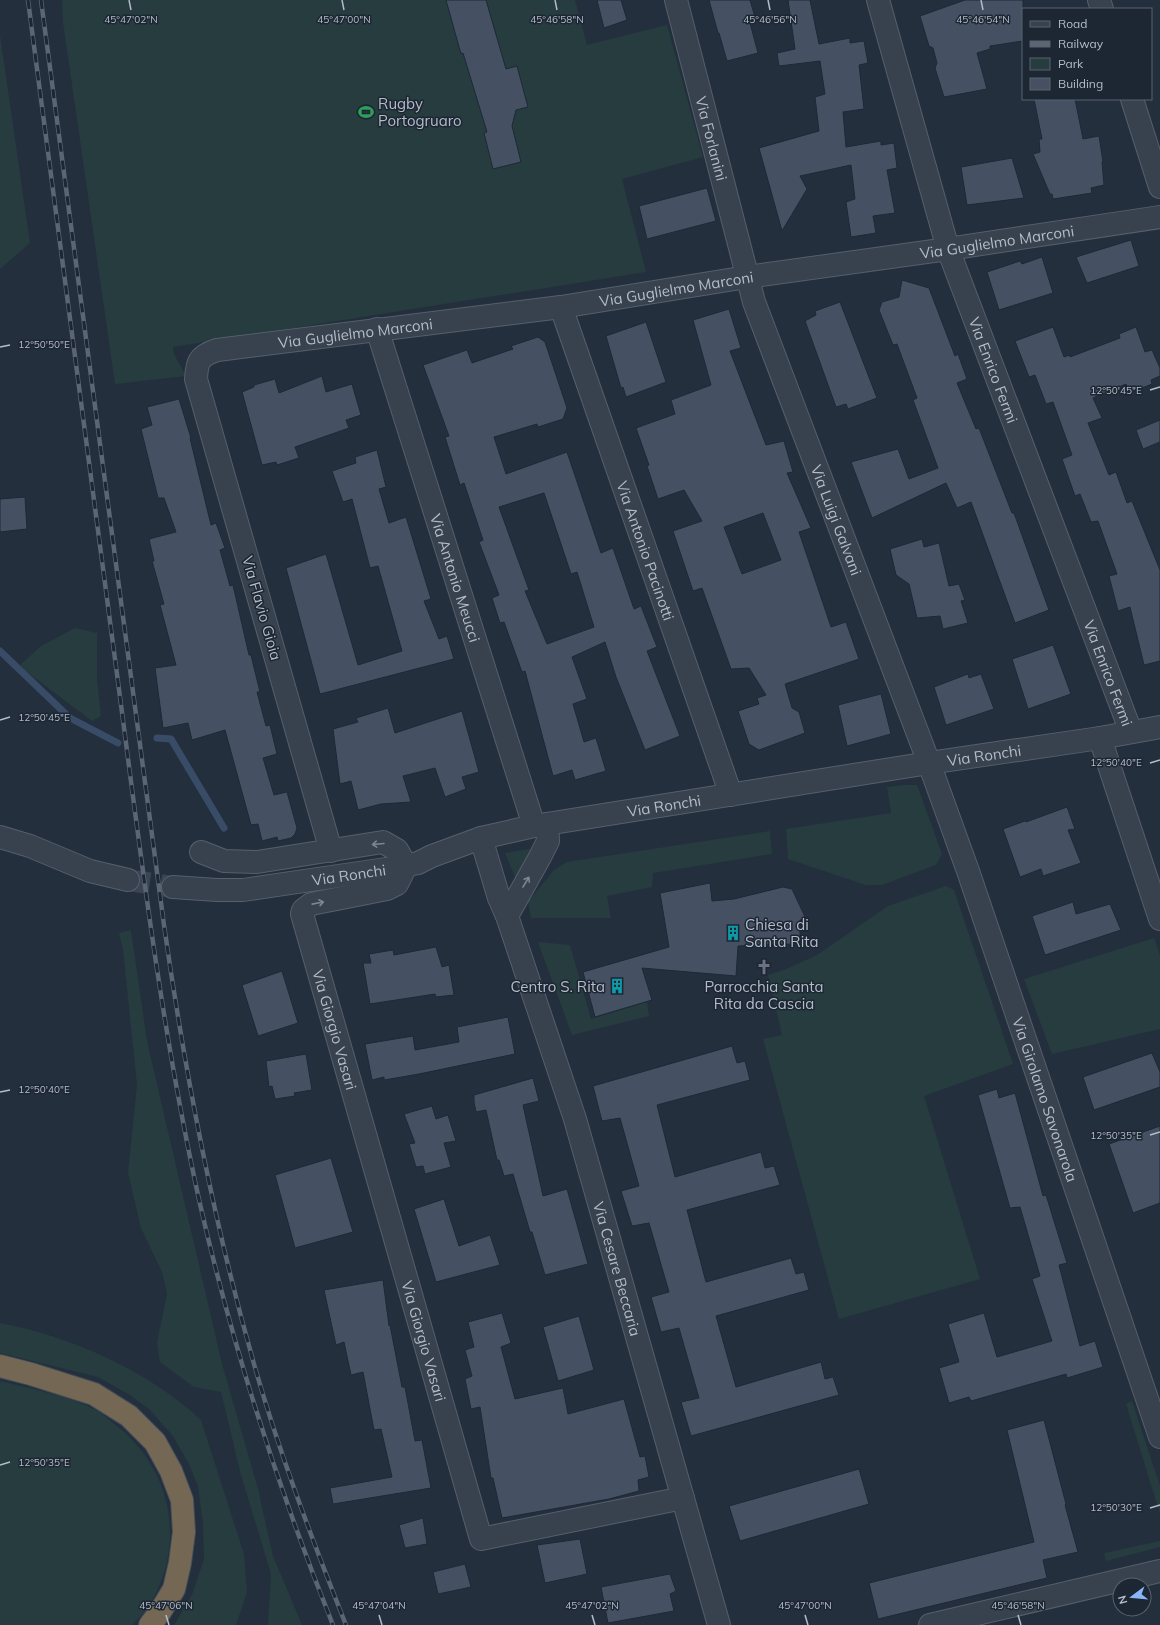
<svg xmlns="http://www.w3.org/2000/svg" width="1160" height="1625" viewBox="0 0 1160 1625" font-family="Mulish,sans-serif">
  <rect width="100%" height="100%" fill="#242f3e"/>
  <!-- green -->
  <path fill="#263c3f" d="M62,0h513l12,45 80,-20 36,132 -81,22 24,93 -473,75 1,7 12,22 -71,8 -52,-362z
    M0,35l30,208 -30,26z
    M75,628l22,5v45l4,38 -9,5 -73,-55 22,-20z
    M904,785h13l25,69 -6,11 -54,20h-16l-78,-26 -2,-30 105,-16 -4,-26z
    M770,831l2,23 -119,19 -1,14 -45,9 4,22h-80l-3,-16 26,-32 13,-8z
    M534,848l-16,36 -13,-31z
    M946,886l8,4 59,174 -89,32 56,183 -141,40 -76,-280 19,-4 -14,-60 16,-5 33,-15 71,-49z
    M131,930l16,111 75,323 36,125 15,67 29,69h-34l3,-51 -30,-99 -20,-83 -27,-5 -34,-25 -3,-20 10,-48 -5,-22 -21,-44 -13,-55 9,-88 -14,-136 -4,-16z
    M1154,938l6,17v74l-108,25 -28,-75z
    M538,942l32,3 21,74 56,-17 2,14 -77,19z
    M0,1323c70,13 149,48 201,97l43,134 3,38 -11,33h-62l18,-30 12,-36 -1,-36 -5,-37 -9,-22 -16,-28 -24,-27 -19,-14 -32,-18 -98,-24z
    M0,1381c32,8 66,14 96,29 6,3 12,9 17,13 59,43 75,122 35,184 -4,7 -11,12 -16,18h-132z
    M1132,1401l28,85v28l-34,-110z
    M1160,1541v6l-54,14 -2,-8z"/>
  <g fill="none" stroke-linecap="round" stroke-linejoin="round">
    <!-- stream -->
    <path stroke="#394c67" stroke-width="7" d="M0,651l70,67 48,25
      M157,738l14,1 53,89"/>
  </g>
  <!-- building -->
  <path fill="#455162" stroke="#1f2835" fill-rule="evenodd" d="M446,0h40l20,69 11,-3 11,41 -12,3 -4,16 9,36 -28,7 -9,-36 3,-1 -24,-79 -2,1z
    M597,0h24l6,20 -23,8z
    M709,0h41l5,17 -6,2 9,34 -31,8 -8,-28h-1z
    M788,0h22l9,44 31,-6v5l14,-2 4,22 -9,2 5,44 -21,3 3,35 35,-6v4l13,-2 3,25 -10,2 8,43 -22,3 3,17 -25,4 -5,-35 9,-3 -4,-34 -51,11 7,13 -25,42 -23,-83 60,-17 -4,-34 10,-3 -5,-33 -41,5 -2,-13 18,-4z
    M965,0h58v41l-33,5v3l-13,4 10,36 -43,8 -9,-29 2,-5 -4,-15 -4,-2 -9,-30z
    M1034,99h41l8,40 16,-3 4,26h-1l2,23 -13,3 1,5 -39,6 -1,-5h-2l-17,-40 7,-2 -1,-13h3z
    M1012,158l12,40 -57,7 -6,-38z
    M707,188l9,33 -69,18 -8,-33z
    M1131,240l8,26 -52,17 -11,-26z
    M1042,257l11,36 -54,17 -12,-38 33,-11 2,3z
    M902,280l27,8 26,68 3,-2 9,25 -10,4 19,46 3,-1 33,85h2l35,97 -34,13 -44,-121 -14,6 -11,-25 -74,35 -21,-56 47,-13 11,30 29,-11 -25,-68 4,-2 -20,-54 -4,1 -14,-35 3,-8 17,-5z
    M840,302l37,96 -29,11 -2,-5 -10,3 -31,-86 11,-6 -1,-4z
    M729,309l12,39 -11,3 36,94 18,-4 9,31 -6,1 24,55 -12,4 32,95 15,-5 13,37 -74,25 7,24 7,4 6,21 -46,17 -10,-6 -11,-33 21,-7 -2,-6 9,-3 -17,-27 -18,1 -29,-81 -9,3 -20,-60 29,-10 -18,-31 -26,9 -11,-33 2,-1 -13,-37 39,-14 -4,-14 40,-15 -18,-65zM763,513l18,47 -39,14 -18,-47z
    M646,322l20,60 -40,15 -3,-10 -2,1 -15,-52z
    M1053,327l11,30 6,-2v2l50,-19 -1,-4 17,-7 9,25 7,-2 8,18v8l-9,4 1,4 -15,6 -1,-3 -8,3 -2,-6 -33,14 9,20 -14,5 21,52 7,-3 11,31 5,-2 28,69v91l-16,4 -14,-58 -12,4 -9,-35 8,-2 -19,-53 -7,1 -11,-28 -5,2 -13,-37 10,-4 -19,-53 -7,2 -11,-29 -6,2 -14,-36z
    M538,337l7,5 22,66 -4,11 -25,8 -1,-3 -43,13 12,37 61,-22 34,101 12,-5 21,61 7,-3 16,41 -10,4 33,85 -35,14 -29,-73 -11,-35 -33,15 15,42 -14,5 11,38 12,-4 10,33 -31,9 -3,-10 -19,6 -28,-105 -3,1 -18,-50 -4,1 -8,-25 7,-3 -20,-53 4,-2 -19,-57 -4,2 -15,-48 4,-1 -26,-71 44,-15 5,13 41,-14 -2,-3zM544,493l27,81 6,-2 17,55 -47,17 -22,-53 4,-1 -30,-83z
    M322,376l4,16 26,-8 9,31 -15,5 3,8 -54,19 4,11 -22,7 -1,-3 -14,3 -20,-73 12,-5v-2l21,-6 4,14z
    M179,399l12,39h-1l21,87 5,-2 9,25 -5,2 10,36 3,-1 16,70h2l9,37h-3l9,34 4,-1 7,29 -14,4 11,37 13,-3 10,36 -2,6 -4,4 -13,3 -1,-4 -15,4 -4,-17 -7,1 -26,-95 -33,10 -4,-17 -25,5 -8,-60 21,-3 -16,-60 4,-1 -12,-43h2l-5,-22 27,-7 -12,-34h-6l-17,-69 11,-4 -5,-18z
    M1160,420v22l-17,7 -7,-19z
    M377,450l9,37 -7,2 10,34 17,-6 25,82 -7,2 15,38 8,-3 7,23 -134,35 -34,-126 40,-14 32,111 44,-14 -24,-85 -8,2 -18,-69 -9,3 -11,-31 24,-8 -1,-6z
    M25,497l2,32 -27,3v-33z
    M922,539l2,8 15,-4 10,43 10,-2 6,16 -4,1 7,22 -25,6 -3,-13 -23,2 -8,-34 -13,-9 -6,-26z
    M1053,645l18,49 -43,15 -16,-50z
    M968,674l1,4 12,-4 13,35 -48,16 -12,-38z
    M881,694l10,40 -44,12 -9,-41z
    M388,708l7,25 67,-22 17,61 -17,5 4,12 -21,8 -10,-29 -32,8 8,26 -30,2 -23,6 -7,-29 -11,3 -7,-55 25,-7 -2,-4z
    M1067,807l8,22 -7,1 13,33 -38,13 -2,-7 -21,8 -17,-48 22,-8 1,1z
    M710,883l2,18 22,-2 49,-12 9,2 14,30 -6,1v20l-7,4 -55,2 -2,30 -94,-8 10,32 -57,17 -12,-45 86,-25 -9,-54z
    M1073,902l3,12 34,-10 11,26 -76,25 -13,-39z
    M436,947l6,20 7,-2 5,30 -18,2 -1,-3 -65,10 -7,-41h8l-2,-9 24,-4 1,5z
    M282,971l16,52 -40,13 -16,-51z
    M508,1017l7,37 -96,20 -35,6v-3l-12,3 -7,-36 48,-8 2,14 44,-8 -2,-15z
    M732,1046l5,17 8,-2 5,19 -93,25 18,72 86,-25 4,16 9,-2 6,19 -93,25 19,72 85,-24 5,16 8,-2 5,18 -93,26 20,71 85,-25 4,17 8,-2 6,18 -148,41 -10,-34 18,-4 -20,-70 -18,4 -10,-35 18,-5 -20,-69 -17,3 -11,-35 18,-5 -19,-68 -18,3 -9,-35z
    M1152,1053l8,19v15l-66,23 -11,-33z
    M306,1054l6,36 -18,3 1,3 -20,3 -3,-13 -3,1 -3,-26z
    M533,1078l6,23 -16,4 20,91 24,-7 21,75 -43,11 -13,-43h-2l-17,-58 -9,2 -5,-16h-2l-11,-50 -10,2 -2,-10v-7z
    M997,1089l2,9 16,-5 28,103 3,-1 21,68 -8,2 21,81 15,-5 8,26 -36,11 -1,-4 -95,27 -2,-4 -20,6 -10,-35 20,-6 -11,-38 36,-11 13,44 55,-16 -20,-62 8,-3 -20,-69 -10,1 -32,-113z
    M432,1106l4,13 12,-4 8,26 -12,2 7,24 -26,7 -2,-8 -7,1 -7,-23 6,-1 -11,-29z
    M1160,1126v77l-27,10 -24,-69z
    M331,1158l22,74 -58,16 -20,-73z
    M444,1199l15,47 31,-11 10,30 -64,17 -22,-73z
    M383,1280l6,46 1,-1 12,62h3l10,54 7,-1 9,48 -98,16 -3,-16 62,-11 -11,-48 -7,1 -11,-58 -12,3 -7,-33 -8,3 -12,-55z
    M502,1313l9,30 -10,4 14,52 48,-11 5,26 56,-15 16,58 5,-1 4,21 -11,3 1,11 -30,8 -107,19 -9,-40h-2l-11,-71 -9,2 -6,-30 7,-3 -7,-26 9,-3 -6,-25z
    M579,1316l15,54 -36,11 -15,-54z
    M1044,1420l22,84 -1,1 13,47 -35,8 4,18 -169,41 -9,-36 165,-41 -27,-112z
    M859,1469l10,35 -129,37 -11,-35z
    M423,1518l4,26 -22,4 -6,-23z
    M580,1539l7,35 -42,9 -8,-38z
    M465,1564l6,23 -33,7 -5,-22z
    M670,1574l6,17 -6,3 4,17 -66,12 -7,-36z"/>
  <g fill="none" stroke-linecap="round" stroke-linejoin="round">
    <!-- minor-tunnel -->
    <path stroke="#3a4453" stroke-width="22" stroke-dasharray="22 11" stroke-linecap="butt" d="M128,880l45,7"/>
    <defs>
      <g id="minor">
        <path id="s1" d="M676,0l78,302 175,461 39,108 192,566"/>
        <path id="s2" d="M878,0l70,249 183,483"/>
        <path d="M1099,0l3,9"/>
        <path d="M1132,99l28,88"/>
        <path id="s3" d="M561,307l170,488"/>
        <path id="s4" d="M377,329l157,497"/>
        <path d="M1100,738l60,181"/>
        <path d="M0,837l30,9 60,25 38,9"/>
        <path id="s5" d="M481,838l18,60 8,18 68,203 144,506"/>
        <path id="s6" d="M331,851l-135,-472c1,-18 3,-23 21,-29l344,-43 186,-30 201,-28 212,-32"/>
        <path d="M201,852l23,9 33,1 126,-20 14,8 9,16"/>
        <path id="s7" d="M406,866l-9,18 -10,5 -76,15 -8,6 -1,4 179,625 202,-41"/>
        <path id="s8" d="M173,887l44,3h26l143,-21 32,-6 14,-7 49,-18 53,-12 395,-63 171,-25 60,-11"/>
        <path d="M507,916l33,-59 8,-16 -1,-17"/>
        <path d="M930,1625l230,-54"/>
      </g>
      <path id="highway" d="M0,1366l31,8 63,20 35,22 26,26 16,29 11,29 2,32 -4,31 -6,26 -14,23 -10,13"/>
    </defs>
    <!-- minor casing -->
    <use href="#minor" stroke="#565f6c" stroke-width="24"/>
    <!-- highway casing -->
    <use href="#highway" stroke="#434c59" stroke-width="24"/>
    <!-- minor -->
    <use href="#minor" stroke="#38414e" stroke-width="22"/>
    <!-- highway -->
    <use href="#highway" stroke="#746855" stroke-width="22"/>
    <defs>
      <path id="rail" d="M28,0c28,215 57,430 85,644 25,187 46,376 87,560 33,144 78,284 133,421
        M41,0l123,925c21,148 49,295 90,439 25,88 58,175 92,261"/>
    </defs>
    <!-- rail casing -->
    <use href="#rail" stroke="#5a6575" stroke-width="4.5"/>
    <!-- rail -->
    <use href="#rail" stroke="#1d2633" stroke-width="3" stroke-dasharray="9" stroke-linecap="butt"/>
  </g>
  <!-- one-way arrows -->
  <defs><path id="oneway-shaft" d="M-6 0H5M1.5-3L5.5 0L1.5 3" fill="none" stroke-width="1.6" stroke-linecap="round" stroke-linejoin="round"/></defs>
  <g stroke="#7c8592">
    <use href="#oneway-shaft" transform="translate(378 844) rotate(175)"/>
    <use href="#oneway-shaft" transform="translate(526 882) rotate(-59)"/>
    <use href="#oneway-shaft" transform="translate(318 903) rotate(-11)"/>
  </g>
  <!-- ticks -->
  <path fill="none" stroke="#b4bcc9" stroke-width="1.5" d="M129,0l2,10M342,0l2,10M555,0l2,10M768,0l2,10M981,0l2,10M0,347l10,-2M1150,390l10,-3M0,720l10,-3M1150,763l10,-3M0,1092l10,-2M1150,1135l10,-3M0,1465l10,-3M1150,1508l10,-3M166,1615l3,10M379,1615l3,10M592,1615l3,10M805,1615l3,10M1018,1615l3,10"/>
  <!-- icons -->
  <defs>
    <symbol id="stadium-bare" viewBox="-9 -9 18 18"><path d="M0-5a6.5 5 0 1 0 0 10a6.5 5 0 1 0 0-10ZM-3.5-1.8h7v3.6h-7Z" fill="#2e9e5b" stroke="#1d2633" stroke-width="2.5" paint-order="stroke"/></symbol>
    <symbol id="building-bare" viewBox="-9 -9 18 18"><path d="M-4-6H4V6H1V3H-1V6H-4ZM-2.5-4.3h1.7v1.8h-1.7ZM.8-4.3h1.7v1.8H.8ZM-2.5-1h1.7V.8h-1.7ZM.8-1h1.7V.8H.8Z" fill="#0f9aa8" stroke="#1d2633" stroke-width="2.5" paint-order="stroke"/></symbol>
    <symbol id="church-bare" viewBox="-9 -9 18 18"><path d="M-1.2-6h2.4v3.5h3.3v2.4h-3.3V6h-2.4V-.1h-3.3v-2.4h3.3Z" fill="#6b7280" stroke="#1d2633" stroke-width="2.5" paint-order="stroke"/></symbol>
  </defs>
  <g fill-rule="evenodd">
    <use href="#stadium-bare" x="355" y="101" width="22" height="22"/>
    <use href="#building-bare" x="722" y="922" width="22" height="22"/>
    <use href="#church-bare" x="753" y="956" width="22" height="22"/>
    <use href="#building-bare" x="606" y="975" width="22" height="22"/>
  </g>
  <g text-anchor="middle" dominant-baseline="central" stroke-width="3" stroke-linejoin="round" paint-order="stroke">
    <!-- poi labels -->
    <g font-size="15" fill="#b4bcc9" stroke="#1d2633" text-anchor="start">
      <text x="378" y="103">Rugby<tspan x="378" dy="17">Portogruaro</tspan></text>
      <text x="745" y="924">Chiesa di<tspan x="745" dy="17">Santa Rita</tspan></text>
      <text x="605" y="986" text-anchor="end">Centro S. Rita</text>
      <text x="764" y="986" text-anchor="middle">Parrocchia Santa<tspan x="764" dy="17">Rita da Cascia</tspan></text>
    </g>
    <!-- street labels -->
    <g font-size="15" fill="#b4bcc9" stroke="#1d2633">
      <text stroke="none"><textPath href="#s1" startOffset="143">Via Forlanini</textPath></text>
      <text stroke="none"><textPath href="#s6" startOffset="1318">Via Guglielmo Marconi</textPath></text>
      <text stroke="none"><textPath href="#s6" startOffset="994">Via Guglielmo Marconi</textPath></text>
      <text stroke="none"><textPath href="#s6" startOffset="670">Via Guglielmo Marconi</textPath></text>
      <text stroke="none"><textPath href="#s2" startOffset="388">Via Enrico Fermi</textPath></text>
      <text stroke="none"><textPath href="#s1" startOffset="545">Via Luigi Galvani</textPath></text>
      <text stroke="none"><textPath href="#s3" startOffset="258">Via Antonio Pacinotti</textPath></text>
      <text stroke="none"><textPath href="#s4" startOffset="261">Via Antonio Meucci</textPath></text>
      <text transform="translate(262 608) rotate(74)">Via Flavio Gioia</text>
      <text stroke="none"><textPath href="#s2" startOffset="712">Via Enrico Fermi</textPath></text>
      <text stroke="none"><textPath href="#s8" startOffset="825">Via Ronchi</textPath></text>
      <text stroke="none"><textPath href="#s8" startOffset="501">Via Ronchi</textPath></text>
      <text stroke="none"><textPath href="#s8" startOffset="177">Via Ronchi</textPath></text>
      <text stroke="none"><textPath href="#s7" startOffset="243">Via Giorgio Vasari</textPath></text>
      <text stroke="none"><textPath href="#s1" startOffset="1161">Via Girolamo Savonarola</textPath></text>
      <text stroke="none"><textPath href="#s5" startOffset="452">Via Cesare Beccaria</textPath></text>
      <text stroke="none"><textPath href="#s7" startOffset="567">Via Giorgio Vasari</textPath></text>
    </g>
  </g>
  <g font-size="10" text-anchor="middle" fill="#b4bcc9" stroke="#1d2633" stroke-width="3" stroke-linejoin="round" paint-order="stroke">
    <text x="131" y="23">45°47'02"N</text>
    <text x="344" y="23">45°47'00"N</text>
    <text x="557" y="23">45°46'58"N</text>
    <text x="770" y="23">45°46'56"N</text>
    <text x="983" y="23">45°46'54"N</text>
    <text x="44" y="348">12°50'50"E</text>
    <text x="1116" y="394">12°50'45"E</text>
    <text x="44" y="721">12°50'45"E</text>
    <text x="1116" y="766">12°50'40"E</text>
    <text x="44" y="1093">12°50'40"E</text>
    <text x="1116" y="1139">12°50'35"E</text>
    <text x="44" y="1466">12°50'35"E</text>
    <text x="1116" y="1511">12°50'30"E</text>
    <text x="166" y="1609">45°47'06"N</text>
    <text x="379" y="1609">45°47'04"N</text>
    <text x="592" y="1609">45°47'02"N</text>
    <text x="805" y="1609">45°47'00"N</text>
    <text x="1018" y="1609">45°46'58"N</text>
  </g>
  <!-- legend -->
  <rect x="1022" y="8" width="130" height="92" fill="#1d2633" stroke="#59626f"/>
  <rect x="1030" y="21" width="20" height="6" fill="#38414e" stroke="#59626f"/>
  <text x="1058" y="28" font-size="12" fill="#b4bcc9">Road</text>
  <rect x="1030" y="41" width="20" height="6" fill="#5a6575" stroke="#59626f"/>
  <text x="1058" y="48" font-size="12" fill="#b4bcc9">Railway</text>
  <rect x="1030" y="58" width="20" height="12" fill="#263c3f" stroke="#59626f"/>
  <text x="1058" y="68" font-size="12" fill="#b4bcc9">Park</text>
  <rect x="1030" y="78" width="20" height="12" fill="#455162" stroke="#59626f"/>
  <text x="1058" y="88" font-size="12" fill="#b4bcc9">Building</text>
  <!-- north arrow -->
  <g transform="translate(1132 1597) rotate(254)"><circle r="19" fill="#1d2633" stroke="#59626f"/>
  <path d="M0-3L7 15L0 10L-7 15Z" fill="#8ab4f8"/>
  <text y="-6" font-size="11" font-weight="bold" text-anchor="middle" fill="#b4bcc9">N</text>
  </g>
</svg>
